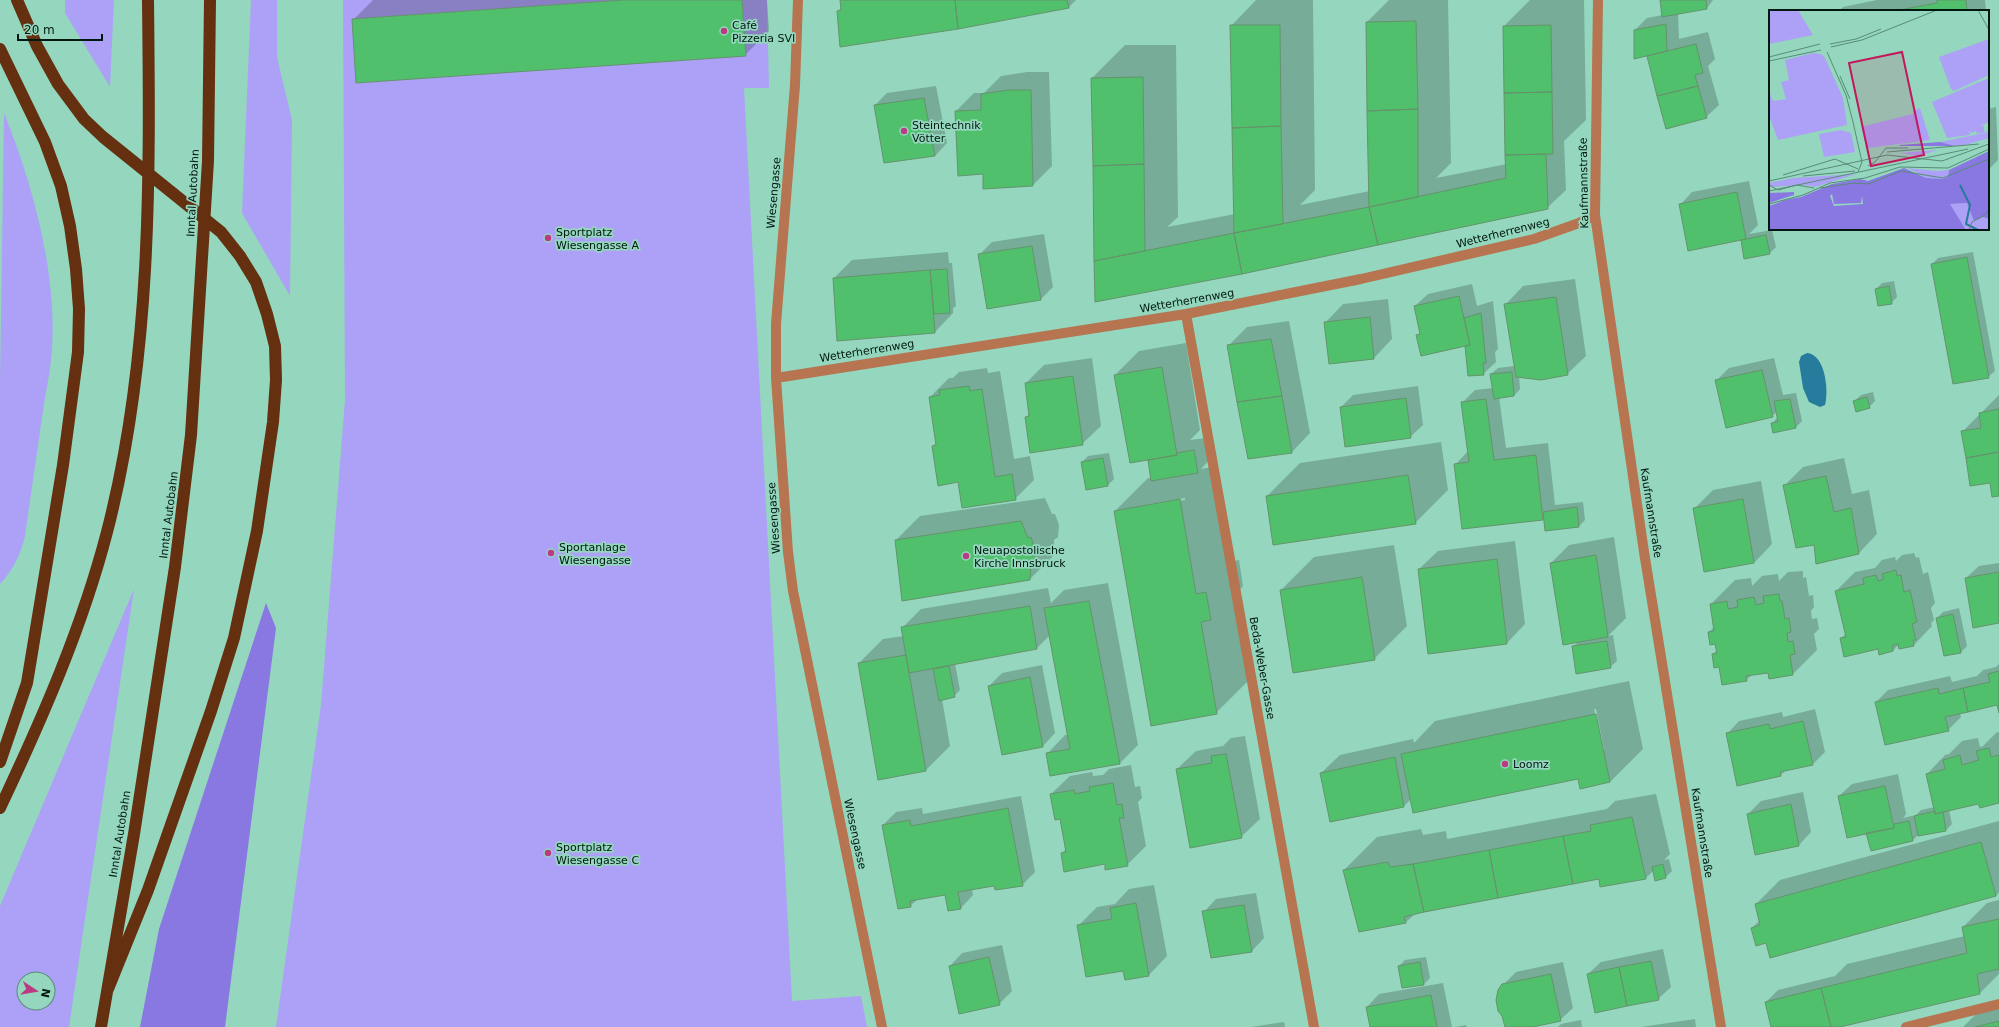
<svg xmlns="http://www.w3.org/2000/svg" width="1999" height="1027" viewBox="0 0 1999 1027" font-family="'DejaVu Sans',sans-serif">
  <rect width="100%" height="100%" fill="#94d7be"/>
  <!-- green -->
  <path fill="#aca1f6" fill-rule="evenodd" d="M65,0h49l-4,87 -45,-74z
    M251,0h26v57l15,63 -2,176 -48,-83z
    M343,0h424l2,88h-25l48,913 69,-5 6,31h-591l45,-322 24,-305z
    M4,113c28,69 53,159 48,235 -1,21 -6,42 -9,63 -6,41 -12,83 -18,125 -5,19 -11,33 -25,48v-204z
    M134,589l-65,438h-69v-121zM24,979h24v24h-24z"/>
  <!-- forest -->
  <path fill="#8977e2" d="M266,603l10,25 -51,399h-85l19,-98z"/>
  <!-- water -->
  <path fill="#277c9e" d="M1807,353c18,1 22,37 18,52l-5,2 -11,-5 -6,-14 -4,-26 2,-6z"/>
  <!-- shadow -->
  <path fill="#0003" fill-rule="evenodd" d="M373,0h394l2,31 -24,24 -392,-35z
    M841,0h235l-7,7 -231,4 4,-4z
    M1256,0h57l2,190 -15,15 70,-14 -3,-169 22,-22h59l3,163 -15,15 71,-14 -3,-138 26,-26h54l2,120 -22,21 2,49 -19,18 -451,92 -4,-222 33,-33h51l2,172 -11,10 68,-13 -4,-188z
    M1661,0h52l-6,8 -29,5 1,26 29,-7 7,27 -7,7 11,39 -13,12 -39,11 -19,-73 -13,-25 12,-12 16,-3z
    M1877,0h108l1,11h-147l4,-4z
    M1027,72h22l3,94 -19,19 -49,3v-15l-28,-62 18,-18h10l17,-17z
    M936,86l11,57 -12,13 -60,-51 12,-12z
    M1996,107l2,53 -10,10v-61z
    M1749,181l9,44 -9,9 23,-4 4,17 -6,6 -90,-48 12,-13z
    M1044,234l9,53 -12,12 -62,-44 13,-13z
    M948,252l1,11h3l4,43 -3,2v5l-18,19 -101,-54 18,-18z
    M1973,252l22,119 -7,6 -56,-113 6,-6z
    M1575,279l11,77 -19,18 -48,2 1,13 -6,7 -15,1 7,51 42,-5 7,62 28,-3 2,18 -6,6 -33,4 -1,-13 -2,2 -87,-55 12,-13 -6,-48 13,-13 18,-2 -2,-14 7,-6 17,-2 -10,-61 18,-19z
    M1894,281l3,16 -6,6 -15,-14 6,-6z
    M1472,284l5,22 16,-5 5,48 -3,3 1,10 -13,12 -17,-29 -49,-10 4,-3 -6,-26 13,-12z
    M1388,299l4,40 -18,19 -44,5 -5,-40 18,-19z
    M1289,321l21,112 -18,19 -43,6 -21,-112 19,-19z
    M1186,343l14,87 -10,10 17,-2 3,21 -9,10 12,-2 16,95 10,-2 4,26 -9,10 15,84 -33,33 -101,-202 33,-33h4l-3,-17 2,-2 -36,-84 24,-24zM1185,498v2l-34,6v-2z
    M1092,358l9,68 -19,18 -56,-27 4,-3 -4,-31 18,-18z
    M1774,358l9,37 13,-2 6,28 -7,7 -23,-5 6,-6 -1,-5 -5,4 -56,-35 13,-13z
    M987,368l1,5 12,-2 14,88 16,-3 4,24 -19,19 -56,-18 -26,-35 4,-4 -7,-45 19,-19h4l6,-6z
    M1418,386l5,39 -13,12 -69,-30 12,-12z
    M1873,392l2,9 -6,6 -15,-6 7,-6z
    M1999,395v100l-37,-63z
    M1441,442l7,48 -33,33 -148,-27 33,-33z
    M1109,453l5,26 -6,6 -26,-23 6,-6z
    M1844,458l8,36 17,-4 8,44 -18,19 -42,9 -3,-18 -30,-58 19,-19z
    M1761,481l11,63 -18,19 -60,-54 19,-19z
    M1045,498l7,16h3l4,11 -1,12 -4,3v15l-24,24 -134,-39 24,-24z
    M1614,537l12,81 -18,18 5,-1 4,26 -7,6 -37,-20 6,-6 -28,-78 18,-18z
    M1515,541l10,83 -18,19 -78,9 -10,-83 19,-18z
    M1394,545l13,81 -33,33 -93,-69 33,-33z
    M1914,553l2,5 3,-1 4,17 5,-2 7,31 -4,5 3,12 -3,3 1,3 -18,19 -14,3 -1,-4 -6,7 -13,2 -1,-5 -38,-9 5,-6 -10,-42 19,-19 20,-4 7,-8 13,-3 1,4 6,-6z
    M1999,563v59l-33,-44 13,-12z
    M1803,571v7l3,-1 3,19 4,-1 1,12 -3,4 1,8 5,-1 2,11 -5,5 3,16 -24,24 -24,-3 -16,3 -7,6 -26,-14 -7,-12 4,-4 -1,-7 -7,-11 5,-5 -3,-23 24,-24 16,-2 1,8 10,-10 16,-2 1,7 9,-9z
    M1108,583l30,162 -18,18 -73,-9 18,-19h4l-19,-100 -13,13 -82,16 5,26 -6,6 -12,3 8,47 -24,24 -67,-107 24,-24 21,-3 -2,-8 19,-19 127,-21 3,15 13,-13z
    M1959,608l8,38 -6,6 -16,3 -8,-37 6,-6z
    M1999,664v47l-2,-7 -37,9 1,4 -13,13 -72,-28 12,-12 62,-14 2,6 25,-6 6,-6 13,-3z
    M1042,665l13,68 -12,13 -41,8 -13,-68 13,-13z
    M1629,681l14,68 -33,33 -31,-4 -168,21 -7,7 -73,15 -10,-48 19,-18 73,-16 1,4 21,-22zM1594,709h2l8,40h-2z
    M1815,709l10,43 -12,12 -27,6 -5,5 -54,-41 12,-13 43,-9 1,5z
    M1999,732v70h-20l-30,8 3,14 -6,6 -28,5 -5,5 -46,-8 -28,-36 13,-12 46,-10 8,40 -3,4 13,-3 5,-5 14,-3 -8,-33 18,-19 4,-1 13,-13 16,-3 2,9 3,-1 13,-13z
    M1245,736l15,83 -19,18 -64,-68 19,-18 27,-5 8,-8z
    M1131,765l4,22 5,-1 2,12 -4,4 8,44 -19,19 -21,-2 -44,-10 4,-4 -5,-31 -10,-24 19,-18 22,-4 1,4 10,-1 6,-6z
    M1803,792l8,40 -12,13 -51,-31 13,-13z
    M1656,794l14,60 -6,6 5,-1 3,12 -6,6 -10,3 -2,-10 -8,8 -46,8 -1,-8 -184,36 -9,8 -46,9 -16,-61 33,-33 44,-8 2,6 23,-4 1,8 160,-30 8,-8z
    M1021,796l14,76 -13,13h-27l-23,4 1,6 -12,13 -12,2 -4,-16 -27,5 -8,7 -27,-81 13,-13 26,-4 1,6z
    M1999,821v71l-3,4 -226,61 -4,-15 -14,-14 8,-8 -4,-16 24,-24z
    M1154,885l13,71 -18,19 -71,-49 19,-19 18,-3 14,-15z
    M1256,893l8,45 -12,13 -48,-39 12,-13z
    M1999,900v74l-19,19 -145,34h-63l-6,-25 12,-12 57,-14 12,-12 118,-28 -2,-9 24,-24z
    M1002,945l10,46 -13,13 -49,-38 12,-13z
    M1663,949l8,38 -13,12 -70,-25 13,-12z
    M1426,957l4,21 -6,6 -25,-18 6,-6z
    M1563,962l10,46 -13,12 -32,7h-16l-9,-42 13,-13z
    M1443,983l9,44h-81l-4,-20 12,-13z
    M1999,1004v23h-36l19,-19z
    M1695,1019l1,8h-55z
    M1581,1020l1,7h-24l3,-3z
    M1284,1022l1,5h-34z
    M1466,1025l1,2h-12z"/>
  <!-- building -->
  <path fill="#51c06c" stroke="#65936c" d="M623,0h119l4,56 -390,27 -4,-64z
    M840,0h115l3,29 -118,18 -3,-36 4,-1z
    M955,0h112l2,8 -111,21z
    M1660,0h46l1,9 -45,8z
    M1937,0h29l1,11h-73l43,-8z
    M1416,21l2,88 -51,2 -1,-89z
    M1666,24l1,27 -33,8v-29z
    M1230,25h50l1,101 -49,2z
    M1551,25l1,67 -48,1 -1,-67z
    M1696,44l7,29 -8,2 3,11 -41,10 -10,-40z
    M1143,77l1,87 -51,2 -2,-88z
    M1698,86l9,32 -41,11 -9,-33z
    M1008,90h23l2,96 -50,3v-15l-25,2 -3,-65 26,-1v-16z
    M1552,92l1,62 -48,1 -1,-62z
    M924,98l11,58 -51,7 -10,-58z
    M1418,109v88l-49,10 -2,-96z
    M1281,126l2,98 -49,9 -2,-105z
    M1546,154l2,55 -170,36 -9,-38 137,-29 -1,-23z
    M1144,164l1,87 -51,10 -1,-95z
    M1737,192l9,47 -58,12 -9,-47z
    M1369,207l9,38 -136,29 -8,-41z
    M1234,233l8,41 -147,28 -1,-41z
    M1766,235l4,19 -26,5 -3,-19z
    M1032,246l9,54 -54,9 -9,-55z
    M1967,257l22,121 -36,6 -22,-120z
    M947,269l3,44 -16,1 -4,-44z
    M930,270l5,63 -98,8 -4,-63z
    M1889,286l3,18 -14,2 -3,-17z
    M1459,296l11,49 -49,11 -5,-21 4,-1 -6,-28z
    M1556,297l12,78 -27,5 -25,-3 -12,-73z
    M1481,313l5,50h-3l1,12 -16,1 -3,-30 5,-1 -6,-27z
    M1370,317l4,42 -45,5 -5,-42z
    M1271,339l11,57 -45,6 -10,-57z
    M1162,367l15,88 -47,8 -16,-88z
    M1762,370l11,47 -47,11 -11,-48z
    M1512,372l2,24 -20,3 -4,-25z
    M1073,376l10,69 -53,8 -5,-36 4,-1 -4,-33z
    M969,386l1,5 12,-2 13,88 17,-3 4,26 -54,8 -4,-26 -20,4 -6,-40 4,-1 -7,-48 11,-2 -1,-5z
    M1282,396l10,57 -44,6 -11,-57z
    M1867,397l3,11 -14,4 -3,-11z
    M1406,398l5,40 -66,9 -5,-40z
    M1486,399l8,61 42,-5 7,65 -81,9 -8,-65 15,-2 -8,-60z
    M1790,399l6,29 -23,5 -2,-10 7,-1 -4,-21z
    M1999,409v43l-33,6 -5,-27 20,-3 -2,-15z
    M1194,450l4,23 -47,8 -3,-21 29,-5 -1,-2z
    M1999,452v44l-7,1 -2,-14 -20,3 -4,-28z
    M1103,458l5,28 -22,4 -5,-28z
    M1408,475l8,49 -143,21 -7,-49z
    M1826,476l8,36 17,-4 8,46 -43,10 -2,-19 -18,3 -13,-63z
    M1180,499l16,95 10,-2 5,28 -10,2 16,92 -66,12 -37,-215z
    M1743,499l11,64 -50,9 -11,-64z
    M1577,507l2,20 -34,4 -2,-19z
    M1021,521l7,17 3,-1 4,12 -1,13 -3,1 -1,17 -128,21 -7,-61z
    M1596,555l12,82 -45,8 -13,-82z
    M1497,559l10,85 -79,10 -10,-85z
    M1896,570l1,6 4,-1 3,17 6,-2 7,32 -5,2 4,16h-3l1,6 -15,3 -1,-5 -6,2 1,5 -14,4 -1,-6 -34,8 -4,-19 6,-1 -11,-46 29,-7 -1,-6 13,-3 2,6 6,-2 -2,-5z
    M1999,572v51l-26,5 -8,-50z
    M1362,577l13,83 -82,13 -13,-83z
    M1779,594l1,7h2l3,18 4,-1 2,14 -4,1 1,9 5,-1 2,13 -5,1 3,20 -24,4 -1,-6 -22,3 1,5 -25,4 -3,-18 -5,1 -2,-14 5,-1 -2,-9 -5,1 -2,-13 6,-1 -4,-27 17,-3 1,8 10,-2 -1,-7 17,-3 2,8 8,-2 -1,-7z
    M1089,601l31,163 -70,12 -4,-23 24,-4 -26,-141z
    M1030,606l7,43 -128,24 -8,-46z
    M1953,614l8,39 -17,3 -8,-38z
    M1607,641l4,27 -35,6 -4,-28z
    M906,655l20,116 -48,9 -20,-117z
    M949,666l6,31 -16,4 -6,-32z
    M1999,671v42l-2,-8 -29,7 -5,-24 27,-6 -2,-8z
    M1030,677l13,70 -41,8 -14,-69z
    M1938,688l1,6 24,-6 5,24 -23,5 4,14 -64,14 -10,-43z
    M1596,714l14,68 -30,7 -2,-10 -165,34 -12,-59z
    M1803,721l10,44 -33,7 1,4 -44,10 -11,-53 43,-9 1,5z
    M1989,748l2,9 8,-2v48l-19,5 -2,-4 -43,10 -9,-40 19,-5 -2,-9 17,-5 2,10 17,-5 -3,-9z
    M1226,754l16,84 -52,10 -14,-79 36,-6 -1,-7z
    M1395,757l9,50 -74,15 -10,-49z
    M1113,783l4,22 5,-1 2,14h-5l9,48 -23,4v-6l-41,8 -3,-19 5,-1 -6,-33 -5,1 -5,-26 24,-4 1,4 15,-3 -1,-4z
    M1885,786l9,42 -47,10 -9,-42z
    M1791,804l8,42 -44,9 -8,-41z
    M1008,808l15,78 -28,4 -1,-4 -36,6 3,17 -13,2 -3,-16 -35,6 1,6 -13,2 -16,-84 28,-5 1,6z
    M1935,811v3l8,-2 3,19 -28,5 -4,-20z
    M1632,817l14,62 -46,8 -1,-8 -26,5 -10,-48 28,-5 -1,-6z
    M1909,821l4,20 -42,10 -5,-18 28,-5v-4z
    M1563,836l10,48 -75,14 -9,-48z
    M1981,842l15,54 -226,62 -4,-15 -10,3 -5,-18 9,-3 -5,-21z
    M1489,850l9,48 -74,14 -11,-48z
    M1388,862l2,5 23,-3 11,48 -20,5 2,6 -47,9 -16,-62z
    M1663,864l3,14 -11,3 -3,-14z
    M1136,903l13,73 -24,4 -2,-9 -37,6 -9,-52 35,-6 -2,-11z
    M1244,905l8,47 -41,6 -9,-47z
    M1999,919v50l-22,5 3,20 -140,33h-9l-10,-39 146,-35 -5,-26z
    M989,957l11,48 -41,9 -10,-48z
    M1651,961l8,39 -32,6 -8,-39z
    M1420,962l4,23 -22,3 -4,-22z
    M1619,967l8,39 -32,7 -8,-39z
    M1551,974l10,47 -28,6h-28l-3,-11 -4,-5 -2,-11 2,-10 4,-6z
    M1821,988l10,39h-60l-6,-25z
    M1431,995l6,32h-67l-4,-20z
    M1999,1021v6h-24z"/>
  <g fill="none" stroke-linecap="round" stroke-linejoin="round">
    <!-- minor -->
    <path stroke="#b67450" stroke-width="10" d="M798,0l-3,85 -19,239v54l12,174 5,39 89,436
      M1598,0l-3,215 49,337 77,475
      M1186,314l128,713
      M776,378l410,-64 175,-35 173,-40 45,-16 16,-8
      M1906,1027l93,-23"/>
    <!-- motorway -->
    <path stroke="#64300f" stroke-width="12" d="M17,0l20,46 21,38 26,35 19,18 118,95 19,24 16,26 11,32 8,32 1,34 -3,42 -16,109 -23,107 -23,73 -63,179 -40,99
      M0,49l45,93 16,44 9,40 6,43 3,40 -1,43 -15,113 -36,218 -27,79
      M0,808c42,-89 82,-180 107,-276 45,-174 43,-354 41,-532
      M101,1027l33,-193 41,-267 16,-132 17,-274 2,-161"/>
  </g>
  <!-- markers -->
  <g fill="#bb3a84" stroke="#94d7be" stroke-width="1.5">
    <circle cx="724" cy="31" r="4"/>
    <circle cx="904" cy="131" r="4"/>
    <circle cx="548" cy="238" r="4"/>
    <circle cx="551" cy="553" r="4"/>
    <circle cx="966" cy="556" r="4"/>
    <circle cx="1505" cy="764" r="4"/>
    <circle cx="548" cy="853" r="4"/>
  </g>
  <g text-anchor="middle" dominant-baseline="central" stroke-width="3.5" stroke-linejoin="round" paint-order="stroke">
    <!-- poi labels -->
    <g font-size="11" fill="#001810" stroke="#94d7be" text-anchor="start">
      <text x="732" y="25">Café<tspan x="732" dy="13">Pizzeria SVI</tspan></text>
      <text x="912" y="125">Steintechnik<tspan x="912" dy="13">Vötter</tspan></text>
      <text x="556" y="232">Sportplatz<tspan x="556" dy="13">Wiesengasse A</tspan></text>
      <text x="559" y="547">Sportanlage<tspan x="559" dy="13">Wiesengasse</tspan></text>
      <text x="974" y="550">Neuapostolische<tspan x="974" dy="13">Kirche Innsbruck</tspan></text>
      <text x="1513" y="764">Loomz</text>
      <text x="556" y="847">Sportplatz<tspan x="556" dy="13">Wiesengasse C</tspan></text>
    </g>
    <!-- street labels -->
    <g font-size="11" fill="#001810" stroke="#94d7be">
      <text transform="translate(1584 183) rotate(-91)">Kaufmannstraße</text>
      <text transform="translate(193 193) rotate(-87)">Inntal Autobahn</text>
      <text transform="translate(774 193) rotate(-85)">Wiesengasse</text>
      <text transform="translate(1503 233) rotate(-14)">Wetterherrenweg</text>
      <text transform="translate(1187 301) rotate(-10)">Wetterherrenweg</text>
      <text transform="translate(867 351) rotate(-9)">Wetterherrenweg</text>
      <text transform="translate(1651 513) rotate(81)">Kaufmannstraße</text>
      <text transform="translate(169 515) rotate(-83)">Inntal Autobahn</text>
      <text transform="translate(774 518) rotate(-94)">Wiesengasse</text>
      <text transform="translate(1262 668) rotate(80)">Beda-Weber-Gasse</text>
      <text transform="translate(1702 833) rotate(81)">Kaufmannstraße</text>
      <text transform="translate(120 834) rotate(-81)">Inntal Autobahn</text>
      <text transform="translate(855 834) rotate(78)">Wiesengasse</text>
    </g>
  </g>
  <!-- overview -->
  <g transform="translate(1769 10)">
    <rect width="220" height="220" fill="#94d7be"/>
    <path d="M0,0h29l15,25 -44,9zM220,29v36l-35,16 -3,-2 -12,-32zM44,43l8,1 4,4 18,40 4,27 -69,15 -9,-25v-24l4,10 13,-2 -5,-17 8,-2 -4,-20zM220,68v44l-9,4h4v5h5l-12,3 -1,-3 -5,2 -2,-3 1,5 -23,3 -15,-36zM151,98l10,32 -63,8 -6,-21 52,-13v-3zM72,120l10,3 4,19 -31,5 -5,-23zM220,122v6l-24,7 -10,1 -15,-4zM169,140l-20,6 -18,-3zM139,158l28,3 13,-1 -1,7 -6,2 -16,-1zM87,164l-41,13 -10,-2 -36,2v-4l24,-5zM198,193l7,18 9,-4 6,2 -1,11h-22l-16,-26z" fill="#aca1f6"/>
    <path d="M171,132l15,4h-56l1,-1zM220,141v68l-6,-2 -9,4 -7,-18 -17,1 16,26h-197v-24l16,-6 16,-3 31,-13 28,-5 8,2 36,-13 22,10 16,1 6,-2 1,-7zM63,184l2,10 27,-1 1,-7 1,8 -29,2 -4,-10zM25,182v3l-25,8v-10z" fill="#8977e2" fill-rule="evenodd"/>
    <path fill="none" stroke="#277c9e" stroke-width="2" d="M191,175l10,20 -4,19 12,6"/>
    <path fill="none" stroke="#598b78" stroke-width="1" d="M209,0l11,20M61,34l26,-5 25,-10M62,37l31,-7 75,-30M58,42l19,43 7,27 9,40 -4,10M0,47l51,-13M0,51l52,-11M71,66l10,23M118,142l92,-8M99,156l7,-4 11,-14h22M14,165l52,-16 23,10M34,166l52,-5M0,171l118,-26 55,6 47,-17M0,175l9,5 19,-5 17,3M51,178l34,-5 14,1 33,-13 42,7 46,-19M0,181l199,-42M0,194l34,-9 27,-12 35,-5 35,-11 48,1 41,-19M200,220l3,-8 11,-6 6,-6"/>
    <path fill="#c2185b" fill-opacity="0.15" stroke="#c2185b" stroke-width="2" d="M133,42l22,103 -53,11 -22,-103z"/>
    <rect width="220" height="220" fill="none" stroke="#001810" stroke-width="2"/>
  </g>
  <!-- north arrow -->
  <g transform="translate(36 991) rotate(102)"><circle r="19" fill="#94d7be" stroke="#598b78"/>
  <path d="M0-3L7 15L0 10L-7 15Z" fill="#bb3a84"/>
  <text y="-6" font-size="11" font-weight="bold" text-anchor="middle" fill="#001810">N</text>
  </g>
  <!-- scale -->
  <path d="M18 34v6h84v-6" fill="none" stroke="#001810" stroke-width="2"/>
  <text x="24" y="34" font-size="12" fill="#001810" stroke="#94d7be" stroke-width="3" paint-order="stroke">20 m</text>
</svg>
